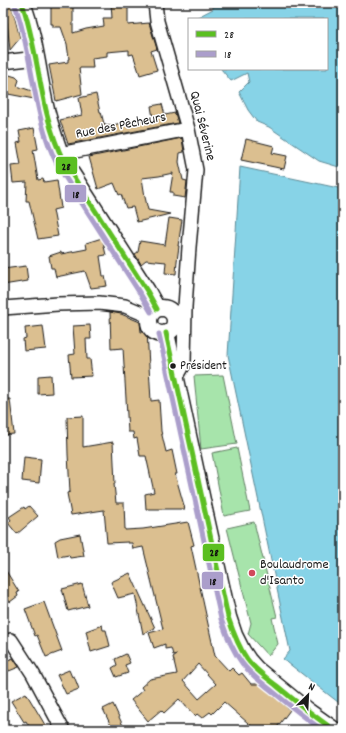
<svg xmlns="http://www.w3.org/2000/svg" width="346" height="733" viewBox="0 0 346 733" font-family="Dekko,sans-serif">
  <rect width="100%" height="100%" fill="#fff"/>
  <filter id="ink" filterUnits="userSpaceOnUse"><feTurbulence type="fractalNoise" baseFrequency=".025" numOctaves="2"/><feDisplacementMap in="SourceGraphic" scale="8" xChannelSelector="R" yChannelSelector="G"/><feConvolveMatrix kernelMatrix="1 2 1 2 8 2 1 2 1" color-interpolation-filters="sRGB"/></filter>
  <g filter="url(#ink)">
    <!-- green -->
    <path fill="#a7e4ab" stroke="#628064" d="M223,375l14,69 -36,5 -7,-73z
      M237,448l13,63 -26,5 -12,-63z
      M254,522l23,95 -5,1 6,26 -10,12 -20,-22 3,-11 -24,-95z"/>
    <!-- water -->
    <path fill="#87d3e7" stroke="#5c8a96" d="M213,3h130v158l-4,6 -20,-6 -50,-34 -12,-5 -9,-12 -9,-18 10,-10 -2,-9 -16,8 -10,-12h106v-50h-133l19,-10z
      M240,167l103,22v517l-60,-47 7,-8 -62,-296 6,-91z"/>
    <!-- building -->
    <path fill="#dbbf90" stroke="#1c1c1c" fill-rule="evenodd" d="M3,3h8l9,35 -10,12 -3,-28 -4,1z
      M111,3h17v22l21,-2 8,26 -6,2 6,19 -17,5 -7,-21 -4,1v-5l-22,2v4l-15,2 1,10h-14l3,26 -26,7 -7,-36 19,-3v-3h1l-2,-15 -6,-17h-8v-3h-2v-19h22v28l13,-4 18,-3 -1,-8h9z
      M3,73l13,4 3,3 -2,6 15,5 2,8 -31,-6z
      M96,94l4,18h1l3,12 1,-1v3l48,-8 -2,-12 11,-2 3,11 10,-2 3,10 -110,21 -8,-24 22,-5 -3,-17z
      M34,128l4,21 -5,1 5,30 5,-1 1,3 13,-2 4,28 -8,2 5,26 -20,3 -9,-38h-3l1,-19 -14,1 -2,-17 10,-1 -4,-22 4,-1 -2,-11z
      M182,138l2,14 -4,1 -1,9 4,18 4,1 -2,17 -12,-2v-4h-3l3,-19 -14,3 -17,2 3,19 3,13 22,4 -33,8 -4,-15 -7,1 -5,-14 -2,1 -5,-12 -16,6 -9,-32z
      M246,139l28,7 -2,7 15,3 -3,13 -43,-9z
      M169,218l13,2 -4,26h1l-2,15 -1,13 -11,-1 1,-11 -20,-2 -5,4 -6,-10 3,-2 2,-11 25,4z
      M102,238l4,17 -6,1 3,20h2l2,10 -16,2 -6,-17 -29,6 -2,-9h-3l-2,-12 12,-4v2l26,-5 -1,-6z
      M26,266l2,15 -25,4v-16z
      M110,312l11,2 19,8 1,10 6,-1 4,70 8,-1 2,31 5,21 6,-2 5,24h-2l10,35h-39l-1,-15 9,-2 -8,-36h-6l-3,-18 -3,1 -1,-7h-5l-5,-84 -12,1z
      M90,325l1,14h-5l1,20h3l2,17 -21,1 -2,-22 6,-1 -2,-28z
      M43,326l3,23 -22,2 -1,-12 3,-1 -1,-10z
      M51,375l1,18 -14,1v-18z
      M3,399h7l4,35 -11,1z
      M83,416v31l30,-5 2,42h-1l2,19h8l1,27 18,-1 45,-7 6,23 -3,1 24,110 14,15 3,-3 7,7 3,-2 9,11h8l31,26 -15,20h-19l-32,-28 -12,12 -2,-2 -8,6 -5,-4 -2,2 -16,-17 -15,14 -3,-3 -13,11 -17,-21 12,-10 -2,-3 9,-8 27,-5 -4,-17 4,-3 -4,1 -2,-7 -6,1v-5l-11,4 -5,-15 14,-4 -20,-82 -10,2 -1,-6h-4v-1l-21,1 -3,-33 -33,5 -4,-22 3,-1 -2,-38 -1,-37zM198,664l18,20 -17,15 -16,-18z
      M24,457l17,2 -2,24 -17,-2z
      M29,506l9,10 -21,18 -9,-11 3,-3 -2,-3 15,-10 1,2z
      M80,534l4,22 -14,2 -1,-3 -11,2 -3,-16 5,-3z
      M3,566l16,26 -2,1 1,3 -8,6 -7,-10z
      M130,573l25,55 -12,6 -8,-40 -17,4 -7,-16z
      M82,584l6,22 -20,5 -6,-22z
      M44,602l18,49 -16,6 -9,-22 -2,1 -10,-27z
      M102,625l1,5h3l4,16 -19,6 -5,-21z
      M126,654l4,9 -5,2 3,8 -12,4 -4,-9 5,-3 -2,-6z
      M13,658l6,9 -10,4 -5,-9z
      M69,670l3,7 2,-1 5,13 -13,5 -9,-19z
      M26,693l12,20 10,17h-17l-5,-9 -2,1 -13,-21z
      M113,704l12,26h-12l-10,-21z"/>
    <g fill="none" stroke-linecap="round" stroke-linejoin="round">
      <defs>
        <path id="minor" d="M155,3l2,18 31,108 8,41 -7,77 -4,60 -11,9
          M3,62l34,-4
          M60,154l128,-25
          M3,308l55,-4 41,-1 26,3 19,8
          M176,378l8,-14 1,-57
          M11,640l22,34 30,56"/>
        <path id="major" d="M22,3c12,31 15,64 22,97 3,18 10,36 16,54l4,8 83,129 10,18
          M149 321a13 13 0 1 1 26 0a13 13 0 1 1-26 0Z
          M166,333l37,172 25,112 6,18 8,16 6,9 8,9 50,41 28,20"/>
      </defs>
      <!-- minor casing -->
      <use href="#minor" stroke="#1c1c1c" stroke-width="16"/>
      <!-- major casing -->
      <use href="#major" stroke="#1c1c1c" stroke-width="19"/>
      <!-- minor -->
      <use href="#minor" stroke="#fff" stroke-width="13"/>
      <!-- major -->
      <use href="#major" stroke="#fff" stroke-width="16"/>
      <defs>
        <path id="bus-1" d="M22,3c18,52 17,109 42,159l83,129 10,18
          M166,333l62,284c5,15 10,29 19,42 8,11 20,19 30,27 19,16 37,30 57,44"/>
        <path id="bus-2" d="M15,5c19,53 17,111 43,161l83,129 10,17
          M159,334l62,285c5,15 11,31 21,44 8,11 19,19 29,27 17,14 33,27 51,40"/>
      </defs>
      <!-- bus-1 casing -->
      <use href="#bus-1" stroke="#fff" stroke-width="8"/>
      <!-- bus-2 casing -->
      <use href="#bus-2" stroke="#fff" stroke-width="8"/>
      <!-- bus-1 -->
      <use href="#bus-1" stroke="#5bbf21" stroke-width="5"/>
      <!-- bus-2 -->
      <use href="#bus-2" stroke="#ab9ecb" stroke-width="5"/>
    </g>
  </g>
  <!-- markers -->
  <circle fill="#1c1c1c" stroke="#fff" stroke-width="1.5" cx="173" cy="366" r="3.5"/>
  <circle fill="#d1495b" stroke="#fff" stroke-width="1.5" cx="252" cy="573" r="4"/>
  <g text-anchor="middle" dominant-baseline="central" stroke-width="3" stroke-linejoin="round" paint-order="stroke">
    <!-- bus labels -->
    <g font-size="13" fill="#1c1c1c" stroke="#fff" text-anchor="start">
      <text x="180" y="366">Président</text>
    </g>
    <!-- street labels -->
    <g font-size="14" fill="#1c1c1c" stroke="#fff">
      <text transform="translate(121 126) rotate(-11)">Rue des Pêcheurs</text>
      <text transform="translate(202 126) rotate(76)">Quai Séverine</text>
    </g>
    <!-- poi labels -->
    <g font-size="14" fill="#1c1c1c" stroke="#fff" text-anchor="start">
      <text x="260" y="565">Boulaudrome<tspan x="260" dy="16">d'Isanto</tspan></text>
    </g>
  </g>
  <g stroke="#fff" stroke-width="1.5">
    <rect x="55" y="156" width="23" height="19" rx="4" fill="#5bbf21"/>
    <rect x="64" y="184" width="23" height="19" rx="4" fill="#ab9ecb"/>
    <rect x="202" y="543" width="23" height="19" rx="4" fill="#5bbf21"/>
    <rect x="201" y="571" width="23" height="19" rx="4" fill="#ab9ecb"/>
  </g>
  <g font-size="11" text-anchor="middle" font-weight="bold" fill="#111">
    <text x="66" y="170">28</text>
    <text x="76" y="198">18</text>
    <text x="214" y="556">28</text>
    <text x="213" y="585">18</text>
  </g>
  <!-- margin -->
  <rect width="346" height="733" fill="none" stroke="#fff" stroke-width="16"/>
  <rect x="8" y="8" width="330" height="717" fill="none" stroke="#1c1c1c" stroke-width="1.5" filter="url(#ink)"/>
  <!-- legend -->
  <rect x="188" y="18" width="140" height="52" fill="#ffffff" stroke="#a4a4a4"/>
  <rect x="196" y="31" width="20" height="6" fill="#5bbf21" stroke="#a4a4a4"/>
  <text x="224" y="38" font-size="12" fill="#1c1c1c">28</text>
  <rect x="196" y="51" width="20" height="6" fill="#ab9ecb" stroke="#a4a4a4"/>
  <text x="224" y="58" font-size="12" fill="#1c1c1c">18</text>
  <!-- north arrow -->
  <g transform="translate(308 695) rotate(24)" stroke="#ffffff" stroke-width="3" paint-order="stroke">
  <path d="M0-3L7 15L0 10L-7 15Z" fill="#1c1c1c"/>
  <text y="-6" font-size="11" font-weight="bold" text-anchor="middle" fill="#1c1c1c">N</text>
  </g>
</svg>
